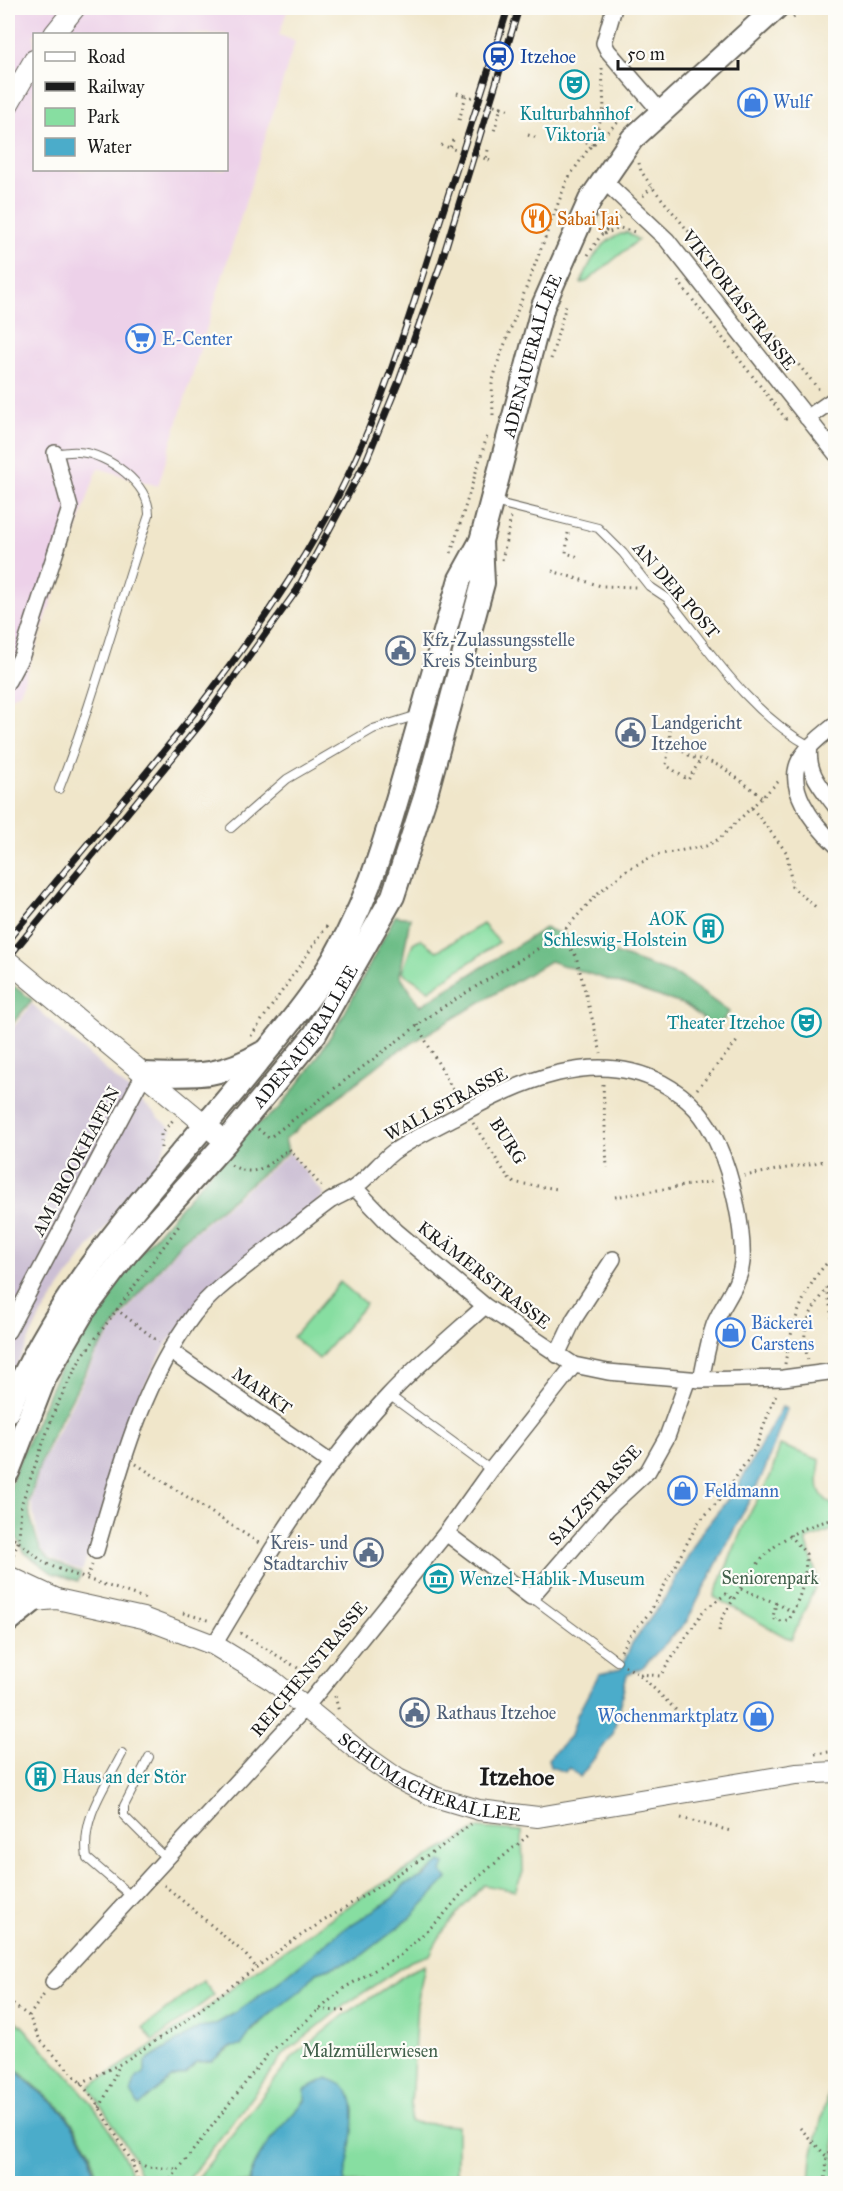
<svg xmlns="http://www.w3.org/2000/svg" width="843" height="2191" viewBox="0 0 843 2191" font-family="'IM FELL Great Primer',serif">
  <rect width="100%" height="100%" fill="#fdfcf7"/>
  <filter id="ink" filterUnits="userSpaceOnUse"><feTurbulence type="fractalNoise" baseFrequency=".0167" numOctaves="2"/><feDisplacementMap in="SourceGraphic" scale="12" xChannelSelector="R" yChannelSelector="G"/><feConvolveMatrix kernelMatrix="1 2 1 2 8 2 1 2 1" color-interpolation-filters="sRGB"/></filter>
  <filter id="wash" filterUnits="userSpaceOnUse"><feTurbulence type="fractalNoise" baseFrequency=".008" numOctaves="4" result="noise"/><feDisplacementMap in="SourceGraphic" scale="24" xChannelSelector="R" yChannelSelector="G"/><feGaussianBlur stdDeviation="1.35" result="paint"/><feColorMatrix in="noise" values="0 0 0 0 0 0 0 0 0 0 0 0 0 0 0 0 0 1.4 0 .05"/><feComposite in="paint" operator="in"/></filter>
  <g filter="url(#wash)">
    <rect width="100%" height="100%" fill="#f0e6ca"/>
    <!-- built -->
    <path fill="#edd1e9" fill-rule="evenodd" d="M8,8h280l-9,27 16,6 -137,445 -60,-18 -78,224 -12,7zM34,34h192v136h-192z"/>
    <!-- industrial -->
    <path fill="#ccbfd4" d="M32,1004l140,125 -15,36 -68,82 -48,68 -33,68v-349z
      M290,1153l35,42 -157,146 -33,63 -29,100 -24,67 -32,-13 -9,-10 -10,-46 10,-38 54,-107 34,-49 53,-65z"/>
    <!-- green -->
    <path fill="#87dea1" stroke="#527d5e" stroke-width="1.5" fill-rule="evenodd" d="M627,232l11,8 -52,42 -5,1c10,-24 20,-44 46,-51z
      M483,924l16,18 -70,48 -27,-18 11,-29 7,-4 17,12z
      M340,1282l26,22 -47,55 -26,-22z
      M780,1445l40,15c-2,24 -7,32 15,47v22l-29,11 12,41 -27,59 -77,-43 31,-75 26,-47z
      M478,1828l44,3 1,41 -8,19 -31,-6c-21,23 -41,41 -54,70l-19,6 -65,43 -61,49 -99,130h-42l-12,-29 -43,-67 109,-72 51,-40 120,-83zM432,1868l15,10 -38,41 -52,40 -40,13 -67,61 -38,28 -16,1 -10,11 -15,5 -32,27 -3,-27 9,-6v-10l55,-35 14,-2 21,-12 46,-33 60,-49 50,-31 14,-16 8,-1z
      M425,1965l-8,39 -7,118 47,4v57h-113l10,-73 -36,-28c-8,6 -8,11 -14,19 -17,26 -51,50 -55,82l-56,1 100,-127 51,-42 67,-44z
      M203,1981l11,14 -61,46 -10,-13z
      M8,2016c18,10 19,17 33,31 42,43 74,79 94,136h-37l-7,-31 -25,-39 -58,-51z
      M835,2066v117h-25l2,-27z"/>
    <!-- forest -->
    <path fill="#6dbd87" stroke="#446c52" stroke-width="1.5" d="M395,916l15,2 -10,57 20,31 125,-78 134,48 50,36 -12,17 -32,-24 -135,-44 -160,95 -105,83 3,13 -107,90 -54,66 -33,48 -38,72 -16,36 -11,39 1,13 10,33 10,11 31,13 -3,8 -26,-8 -27,-20 -17,-31v-27l7,-25 42,-96 56,-90 132,-151 34,-24 30,-39 33,-52z
      M11,984l21,16 -24,29v-41z"/>
    <!-- water -->
    <path fill="#4bacca" stroke="#346473" stroke-width="1.5" d="M782,1407l5,2 -23,63 -77,149 -44,46 -16,8 -14,59 -33,43 -10,-9 -5,4 -15,-5 -2,-8 23,-24 6,-20 22,-41 22,-5 11,-26 31,-42 38,-68 37,-47z
      M440,1862l5,2 -3,8 6,6 -39,41 -52,40 -40,13 -16,18 -47,37 -13,19 -12,1 -17,14 -16,1 -10,11 -15,5 -32,28 -8,-14 5,-14 9,-6v-10l55,-35 14,-2 21,-12 46,-33 60,-49 50,-31 14,-16 18,-7z
      M8,2064l57,50 25,39 6,30h-88z
      M327,2078c9,4 19,7 23,16 10,18 -2,69 -6,89h-95c3,-26 37,-62 56,-82v-11z"/>
  </g>
  <g filter="url(#ink)">
    <g fill="none" stroke-linecap="round" stroke-linejoin="round">
      <defs>
        <path id="service" d="M55,453c8,0 16,-2 24,-1 29,2 71,32 70,63 -31,91 -55,184 -90,274
          M494,502l104,26 25,25 26,33 18,12c43,53 82,115 143,148
          M231,828l56,-49 86,-50 45,-14
          M389,1395l102,75
          M531,1597l86,64
          M122,1754c-18,35 -41,64 -35,104l44,38
          M149,1757l-25,49v10l42,42"/>
        <path id="minor" d="M614,8l-10,35 4,8 52,60
          M602,179l65,61 169,214
          M807,418l29,-20
          M8,681l14,-26 48,-147 -15,-55
          M836,724c-12,10 -25,19 -34,32 -20,29 12,69 34,89
          M810,746c-4,26 11,41 26,61
          M355,1188l41,43 89,75 89,59 34,7 93,8 82,-2 53,-7
          M8,1331l136,-257
          M170,1351l161,112
          M557,1355l17,-36 39,-60
          M446,1533l85,64 76,-88 41,-38 19,-34 21,-58
          M96,1551c24,-82 46,-168 98,-237 19,-24 44,-41 68,-60 23,-18 45,-36 68,-53 8,-5 17,-8 25,-14 14,-10 24,-24 38,-35 20,-14 43,-25 64,-36 63,-34 137,-69 205,-33 28,15 44,34 56,62 14,31 26,84 24,117 -2,23 -20,42 -28,63 -6,17 -9,37 -13,55
          M214,1645c52,-88 104,-174 174,-249 30,-32 65,-61 97,-90
          M53,1982l252,-274 141,-175 45,-63 83,-105"/>
        <g id="tertiary">
          <path d="M54,34l21,-26"/>
          <path d="M8,105l26,-45"/>
          <path d="M8,961l218,181"/>
          <path d="M8,1576l49,23"/>
          <path id="s1" d="M8,1598l25,3 24,-2 86,19 71,27 59,36 88,72 37,26 37,18 44,13 59,7 258,-43 40,-2"/>
        </g>
        <g id="secondary">
          <path d="M144,1074c49,1 74,5 118,-21"/>
          <path id="s2" d="M8,1411c56,-140 166,-243 258,-359 18,-23 37,-44 53,-69 46,-71 64,-134 87,-214 18,-63 36,-127 54,-190l21,-38 62,-235 47,-106 42,-61 144,-131"/>
          <path id="s3" d="M8,1472l37,-95 38,-65 44,-59 99,-111 89,-108 78,-138 33,-102 57,-211 -2,-42"/>
          <path d="M8,1621l25,-20"/>
        </g>
      </defs>
      <!-- service casing -->
      <use href="#service" stroke="#666359" stroke-width="10"/>
      <!-- minor casing -->
      <use href="#minor" stroke="#666359" stroke-width="18"/>
      <!-- tertiary casing -->
      <use href="#tertiary" stroke="#666359" stroke-width="22"/>
      <!-- secondary casing -->
      <use href="#secondary" stroke="#666359" stroke-width="26"/>
      <!-- path -->
      <path stroke="#666359" stroke-width="3" stroke-dasharray="1.5 4.5" stroke-linecap="butt" d="M793,18l12,-10
        M602,68l2,40 13,15
        M457,93l9,3
        M494,105l7,2 -7,24
        M501,107l9,3
        M459,120l7,-24 9,2
        M528,135l9,3
        M453,140l-3,8 9,3
        M586,142l7,2 11,-36
        M441,145l9,3
        M488,150l-2,9 8,2
        M478,156l8,3
        M639,163l2,8 11,16 169,205
        M643,196l9,-9
        M604,234l16,-6 15,4
        M588,255l13,-20 19,-18
        M678,281l108,138 3,-3
        M551,359l15,-54
        M493,415l-1,-31 6,-22 69,-182 22,-32 46,-41
        M568,533l-2,20 13,4
        M451,553l36,-117
        M502,560l9,-43
        M552,571l49,15 36,1
        M670,729v15l24,14 12,2 16,7 42,31
        M669,745l-3,20 22,15 13,-21
        M752,808l35,45 5,34 25,21
        M560,935l16,21 25,97
        M417,1025l41,74
        M251,1036l78,-113
        M603,1084l4,84
        M697,1089l42,-50
        M473,1123l38,59 47,7
        M258,1129l11,9 169,-128 122,-75 38,-42 30,-24 28,-14 50,-9 13,-7 62,-60
        M161,1148v-14l12,-14
        M231,1165c26,15 36,-1 58,-16l34,39
        M744,1176l81,-15
        M615,1197l99,-16
        M827,1287l9,54
        M116,1309l43,33
        M808,1360c-11,-42 8,-52 28,-85
        M785,1364c5,-31 14,-62 32,-89 6,-8 13,-15 19,-23
        M136,1464l123,79
        M8,1537c16,4 25,20 41,28 31,13 65,22 97,34
        M11,1560l8,-20 2,-35 35,-98 25,-49 100,-135
        M87,1577l5,-12
        M741,1589l35,14 -3,14 4,4 12,-1c12,-26 17,-37 17,-66l-16,-19
        M776,1603l17,9
        M183,1613l28,8
        M719,1631l2,-11c32,-53 50,-88 115,-101
        M240,1633l71,43
        M621,1651l6,-12 23,-27 48,-89 24,-26 33,-48 21,-55
        M625,1666l14,8 37,36
        M640,1674l20,2 44,-66 22,-16 7,5
        M335,1696l4,16
        M815,1754l21,-3
        M681,1818l50,13
        M164,1885l80,68 11,13
        M8,2001l21,15 11,24 41,43 17,22 33,55 9,24
        M319,2010l25,1
        M29,2016l16,-23
        M81,2083l39,-19 57,-37 112,-84 156,-99 26,-20
        M100,2108l19,-42
        M800,2128l27,29
        M133,2161l14,6 30,2
        M167,2184l100,-129 77,-67 55,-32 42,-38 27,-32 62,-52
        M825,2184l2,-27 9,-26"/>
      <!-- service -->
      <use href="#service" stroke="#fff" stroke-width="8"/>
      <!-- minor -->
      <use href="#minor" stroke="#fff" stroke-width="15"/>
      <!-- tertiary -->
      <use href="#tertiary" stroke="#fff" stroke-width="20"/>
      <!-- secondary -->
      <use href="#secondary" stroke="#fff" stroke-width="22"/>
      <defs>
        <path id="rail" d="M8,940c108,-133 226,-261 312,-411 53,-92 84,-195 116,-296 24,-75 49,-150 72,-225
          M8,958l194,-236 95,-132 69,-129 33,-80 42,-118 78,-255"/>
      </defs>
      <!-- rail casing -->
      <use href="#rail" stroke="#1c1c1c" stroke-width="7"/>
      <!-- rail -->
      <use href="#rail" stroke="#fdfcf7" stroke-width="4.5" stroke-dasharray="14" stroke-linecap="butt"/>
    </g>
  </g>
  <!-- icons -->
  <defs>
    <symbol id="station-ring" viewBox="-11 -11 22 22"><circle r="9.5" fill="#fdfcf7" stroke="#1a4fb4" stroke-width="1.5"/><path d="M-3-6H3Q5-6 5-4V2Q5 4 3 4L4.5 6H3L1.5 4h-3L-3 6H-4.5L-3 4Q-5 4-5 2V-4Q-5-6-3-6ZM-3.5-4v3h7v-3ZM-3.5 1v1.5H-2V1ZM2 1v1.5H3.5V1Z" fill="#1a4fb4"/></symbol>
    <symbol id="theatre-ring" viewBox="-11 -11 22 22"><circle r="9.5" fill="#fdfcf7" stroke="#0f9aa8" stroke-width="1.5"/><path d="M-5-5.5Q0-4 5-5.5V0Q5 5 0 6Q-5 5-5 0ZM-3.3-2.5H-1v1.5H-3.3ZM1-2.5H3.3v1.5H1ZM-2.8 1Q0 5.5 2.8 1Z" fill="#0f9aa8"/></symbol>
    <symbol id="shop-ring" viewBox="-11 -11 22 22"><circle r="9.5" fill="#fdfcf7" stroke="#3f7fe0" stroke-width="1.5"/><path d="M-5-2.5h2.3a2.7 3.5 0 0 1 5.4 0H5L5.5 6h-11ZM-1.5-2.5h3a1.5 2.3 0 0 0-3 0Z" fill="#3f7fe0"/></symbol>
    <symbol id="restaurant-ring" viewBox="-11 -11 22 22"><circle r="9.5" fill="#fdfcf7" stroke="#e8710a" stroke-width="1.5"/><path d="M-5-6h1v4h1v-4h1v4h1v-4h1v5L-1.5 .5V6h-2V.5L-5-1ZM5-6V6H3V1.5H1.5Q1.5-4 5-6Z" fill="#e8710a"/></symbol>
    <symbol id="supermarket-ring" viewBox="-11 -11 22 22"><circle r="9.5" fill="#fdfcf7" stroke="#3f7fe0" stroke-width="1.5"/><path d="M-6-5.5h2.5l.6 2H6L4.5 2H-2.5L-4.4-4H-6ZM-1.5 3.2a1.3 1.3 0 1 0 .1 0ZM3 3.2a1.3 1.3 0 1 0 .1 0Z" fill="#3f7fe0"/></symbol>
    <symbol id="civic-ring" viewBox="-11 -11 22 22"><circle r="9.5" fill="#fdfcf7" stroke="#5c6f8a" stroke-width="1.5"/><path d="M-.6-6.5H3V-4.5H.6V-3L4-1V1h2V6H-6V1h2V-1L-.6-3ZM-1.2 2.5V6h2.4V2.5Z" fill="#5c6f8a"/></symbol>
    <symbol id="building-ring" viewBox="-11 -11 22 22"><circle r="9.5" fill="#fdfcf7" stroke="#0f9aa8" stroke-width="1.5"/><path d="M-4-6H4V6H1V3H-1V6H-4ZM-2.5-4.3h1.7v1.8h-1.7ZM.8-4.3h1.7v1.8H.8ZM-2.5-1h1.7V.8h-1.7ZM.8-1h1.7V.8H.8Z" fill="#0f9aa8"/></symbol>
    <symbol id="museum-ring" viewBox="-11 -11 22 22"><circle r="9.5" fill="#fdfcf7" stroke="#0f9aa8" stroke-width="1.5"/><path d="M0-6L6-3V-2H-6V-3ZM-5-1h2V3h-2ZM-1-1h2V3h-2ZM3-1h2V3H3ZM-6 4H6V6H-6Z" fill="#0f9aa8"/></symbol>
  </defs>
  <g fill-rule="evenodd">
    <use href="#station-ring" x="482" y="40" width="33" height="33"/>
    <use href="#theatre-ring" x="558" y="68" width="33" height="33"/>
    <use href="#shop-ring" x="736" y="86" width="33" height="33"/>
    <use href="#restaurant-ring" x="520" y="202" width="33" height="33"/>
    <use href="#supermarket-ring" x="124" y="322" width="33" height="33"/>
    <use href="#civic-ring" x="384" y="634" width="33" height="33"/>
    <use href="#civic-ring" x="614" y="716" width="33" height="33"/>
    <use href="#building-ring" x="692" y="912" width="33" height="33"/>
    <use href="#theatre-ring" x="790" y="1006" width="33" height="33"/>
    <use href="#shop-ring" x="714" y="1316" width="33" height="33"/>
    <use href="#shop-ring" x="666" y="1474" width="33" height="33"/>
    <use href="#civic-ring" x="352" y="1536" width="33" height="33"/>
    <use href="#museum-ring" x="422" y="1562" width="33" height="33"/>
    <use href="#civic-ring" x="398" y="1696" width="33" height="33"/>
    <use href="#shop-ring" x="742" y="1700" width="33" height="33"/>
    <use href="#building-ring" x="24" y="1760" width="33" height="33"/>
  </g>
  <g text-anchor="middle" dominant-baseline="central" stroke-width="4.5" stroke-linejoin="round" paint-order="stroke">
    <!-- transit labels -->
    <g font-size="18" fill="#164399" stroke="#fdfcf7" text-anchor="start">
      <text x="520" y="57">Itzehoe</text>
    </g>
    <!-- shop labels -->
    <g font-size="18" fill="#366cbe" stroke="#fdfcf7" text-anchor="start">
      <text x="773" y="102">Wulf</text>
      <text x="162" y="339">E-Center</text>
      <text x="751" y="1323">Bäckerei<tspan x="751" dy="21">Carstens</tspan></text>
      <text x="704" y="1491">Feldmann</text>
      <text x="738" y="1716" text-anchor="end">Wochenmarktplatz</text>
    </g>
    <!-- culture labels -->
    <g font-size="18" fill="#0d838f" stroke="#fdfcf7" text-anchor="end">
      <text x="575" y="114" text-anchor="middle">Kulturbahnhof<tspan x="575" dy="21">Viktoria</tspan></text>
      <text x="687" y="919">AOK<tspan x="687" dy="21">Schleswig-Holstein</tspan></text>
      <text x="785" y="1023">Theater Itzehoe</text>
      <text x="459" y="1579" text-anchor="start">Wenzel-Hablik-Museum</text>
      <text x="62" y="1777" text-anchor="start">Haus an der Stör</text>
    </g>
    <!-- food labels -->
    <g font-size="18" fill="#c56008" stroke="#fdfcf7" text-anchor="start">
      <text x="557" y="219">Sabai Jai</text>
    </g>
    <!-- street labels -->
    <g font-size="18" fill="#1c1c1c" stroke="#fdfcf7">
      <text transform="translate(739 300) rotate(52)">VIKTORIASTRASSE</text>
      <text stroke="none"><textPath href="#s2" startOffset="1196">ADENAUERALLEE</textPath></text>
      <text transform="translate(676 590) rotate(49)">AN DER POST</text>
      <text stroke="none"><textPath href="#s3" startOffset="532">ADENAUERALLEE</textPath></text>
      <text transform="translate(446 1104) rotate(-28)">WALLSTRASSE</text>
      <text transform="translate(508 1141) rotate(57)">BURG</text>
      <text transform="translate(76 1161) rotate(-62)">AM BROOKHAFEN</text>
      <text transform="translate(484 1275) rotate(38)">KRÄMERSTRASSE</text>
      <text transform="translate(262 1391) rotate(35)">MARKT</text>
      <text transform="translate(595 1495) rotate(-48)">SALZSTRASSE</text>
      <text transform="translate(309 1669) rotate(-50)">REICHENSTRASSE</text>
      <text stroke="none"><textPath href="#s1" startOffset="470">SCHUMACHERALLEE</textPath></text>
    </g>
    <!-- service labels -->
    <g font-size="18" fill="#4e5e75" stroke="#fdfcf7" text-anchor="start">
      <text x="422" y="640">Kfz-Zulassungsstelle<tspan x="422" dy="21">Kreis Steinburg</tspan></text>
      <text x="651" y="723">Landgericht<tspan x="651" dy="21">Itzehoe</tspan></text>
      <text x="348" y="1543" text-anchor="end">Kreis- und<tspan x="348" dy="21">Stadtarchiv</tspan></text>
      <text x="436" y="1713">Rathaus Itzehoe</text>
    </g>
    <!-- park labels -->
    <g font-size="18" fill="#41604b" stroke="#fdfcf7">
      <text x="770" y="1578">Seniorenpark</text>
      <text x="370" y="2051">Malzmüllerwiesen</text>
    </g>
    <!-- district labels -->
    <g font-size="24" font-weight="bold" fill="#1c1c1c" stroke="#fdfcf7">
      <text x="517" y="1777">Itzehoe</text>
    </g>
  </g>
  <!-- margin -->
  <rect width="843" height="2191" fill="none" stroke="#fdfcf7" stroke-width="30"/>
  <!-- legend -->
  <rect x="33" y="33" width="195" height="138" fill="#fdfcf7" stroke="#a3a29f" stroke-width="1.5"/>
  <rect x="45" y="52" width="30" height="9" fill="#ffffff" stroke="#a3a29f" stroke-width="1.5"/>
  <text x="87" y="63" font-size="18" fill="#1c1c1c">Road</text>
  <rect x="45" y="82" width="30" height="9" fill="#1c1c1c" stroke="#a3a29f" stroke-width="1.5"/>
  <text x="87" y="93" font-size="18" fill="#1c1c1c">Railway</text>
  <rect x="45" y="108" width="30" height="18" fill="#87dea1" stroke="#a3a29f" stroke-width="1.5"/>
  <text x="87" y="123" font-size="18" fill="#1c1c1c">Park</text>
  <rect x="45" y="138" width="30" height="18" fill="#4bacca" stroke="#a3a29f" stroke-width="1.5"/>
  <text x="87" y="153" font-size="18" fill="#1c1c1c">Water</text>
  <!-- scale -->
  <path d="M618 60v9h120v-9" fill="none" stroke="#1c1c1c" stroke-width="3"/>
  <text x="627" y="60" font-size="18" fill="#1c1c1c" stroke="#fdfcf7" stroke-width="4.5" paint-order="stroke">50 m</text>
</svg>
